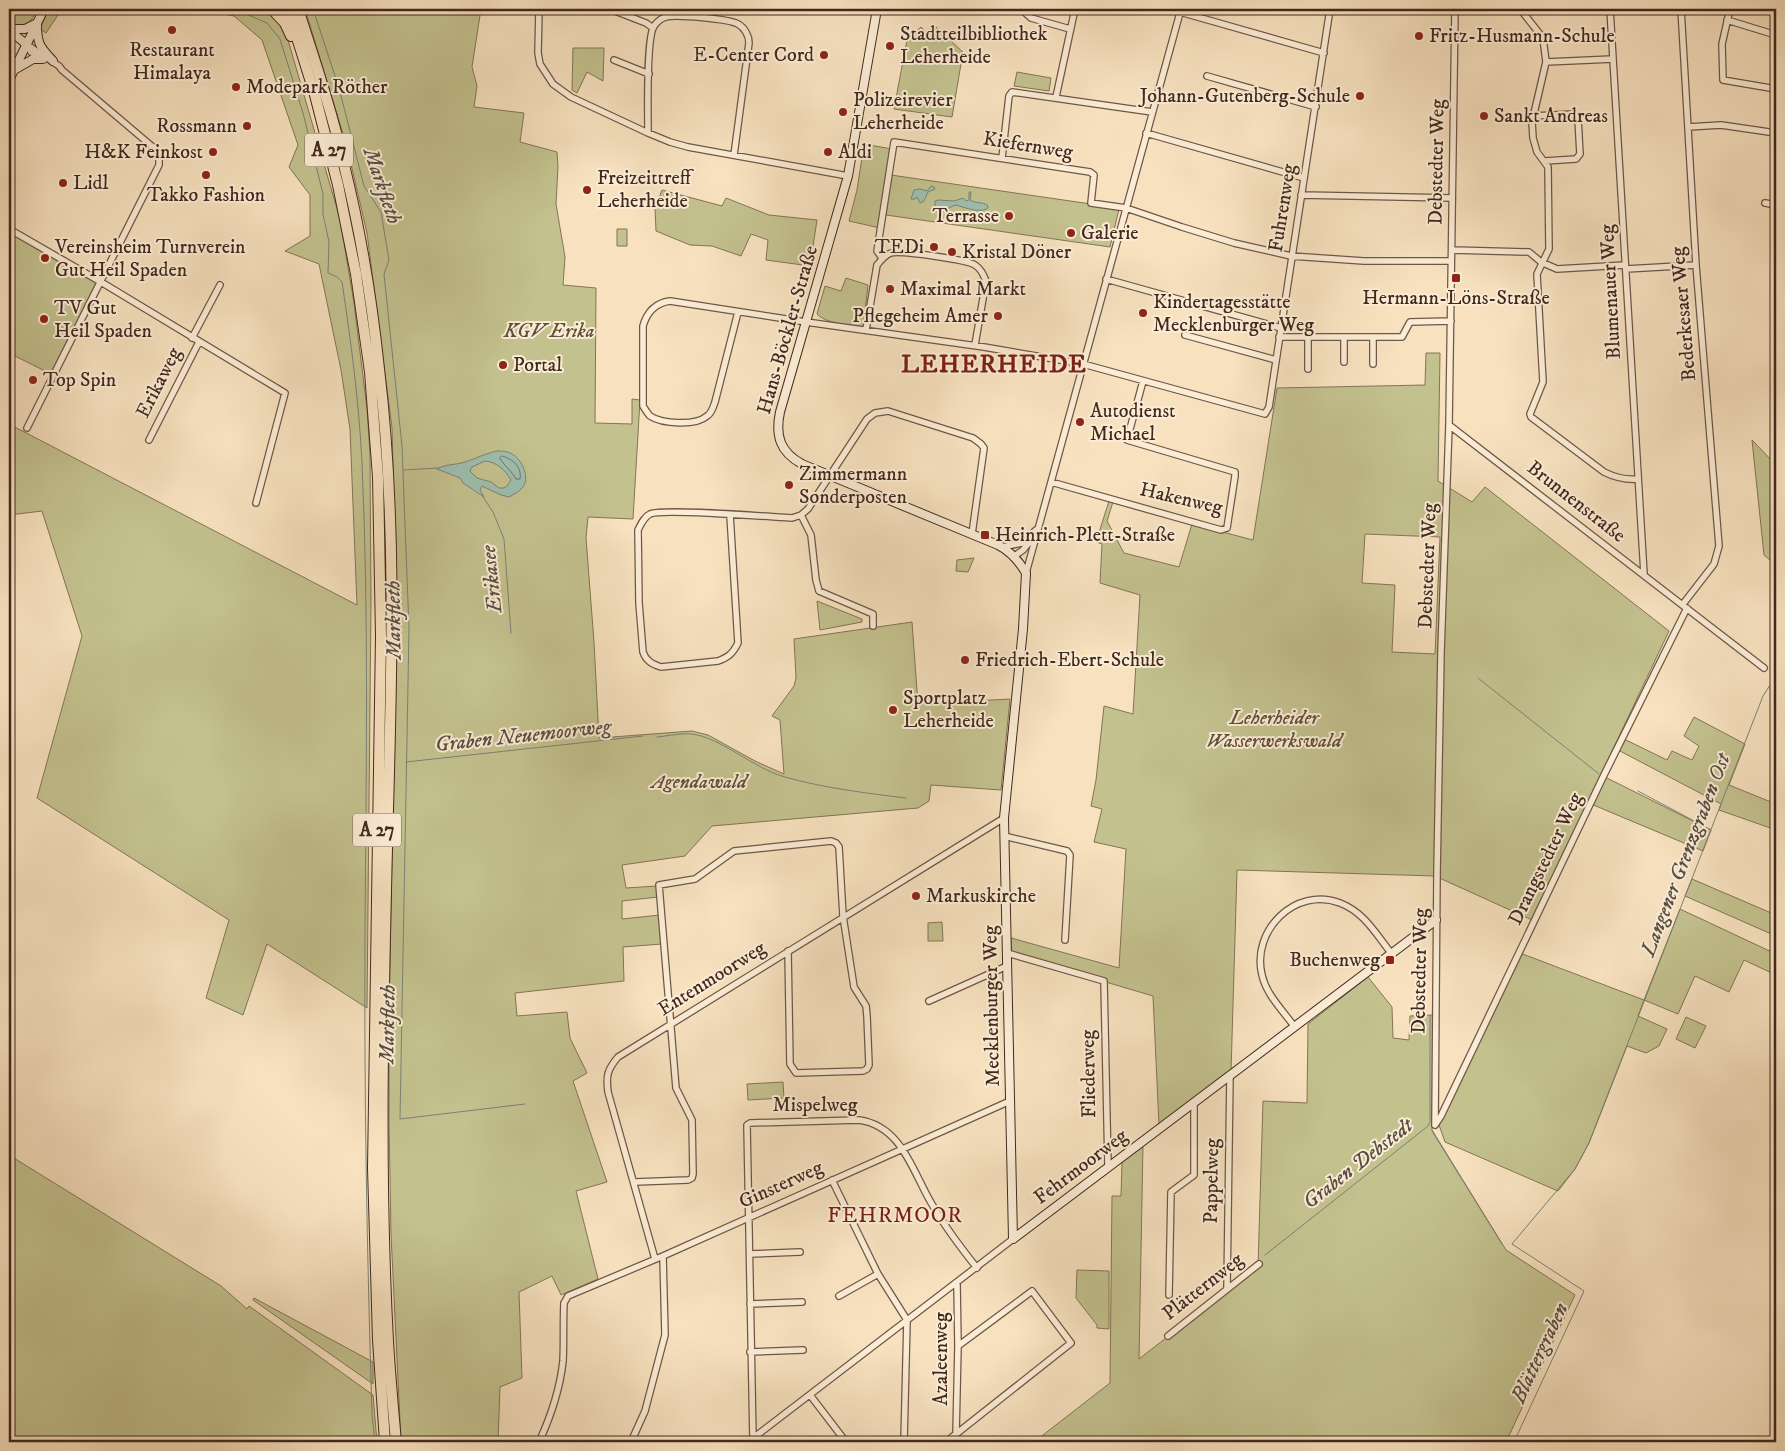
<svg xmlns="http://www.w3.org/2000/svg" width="1785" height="1451" viewBox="0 0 1785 1451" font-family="'IM FELL DW Pica',serif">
  <rect width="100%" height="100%" fill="#f7e1bf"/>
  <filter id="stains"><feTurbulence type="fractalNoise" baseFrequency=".004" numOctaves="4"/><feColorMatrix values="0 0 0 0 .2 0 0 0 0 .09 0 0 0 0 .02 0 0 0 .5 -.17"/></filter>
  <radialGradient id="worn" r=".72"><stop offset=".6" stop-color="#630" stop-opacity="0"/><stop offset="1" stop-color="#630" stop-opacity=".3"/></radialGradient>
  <!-- green -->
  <path fill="#c3c18e" stroke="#837456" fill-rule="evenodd" d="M9,9h30l-12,16 -16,1 -2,-1z
    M49,9h13l-16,24 -6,-4z
    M199,9h62l19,12 8,19 52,179 14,84 13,106 3,45 1,149 -4,405 -100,-64 -24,71 -37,-17 23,-78 -192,-122 45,-162 -40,-125 -33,4v-91l348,181 -7,-176 -9,-59 -22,-106 -34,-13 25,-15v-41l-21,-28 9,-22 -36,-105 -28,-24z
    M305,9h176l-9,58 5,19 -3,21 50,6 -4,29 37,10 1,14 -2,38 9,53 -2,28 33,3 -1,135 37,1v-25l8,1 -7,119 -45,-2 -2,21 8,104 5,96 93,-7 16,4 47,26 29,13 -4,-54 -8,-4 22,-30 2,-8 -2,-39 118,-17 6,82 92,-5 -9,91 -70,-5 -2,16 -11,7 -206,18 -27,30 -63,9 4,23 31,-2 1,11 -36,4v18l38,-4 2,29 -39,3 1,34 -109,12 2,23 50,-4 3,26 17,35 -14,8 34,101 -31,9 22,88 -37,16 -9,-19 -33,16 3,86 -22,9 -2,55h-97l-10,-208 -2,-112v-110l8,-412 -5,-172 -25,-195 -20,-86z
    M934,25l33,31 -6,8 -9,53 -58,-8 13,-69 14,-13 5,5z
    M573,48h31l-1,33 -16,-9 -10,21 -5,-3z
    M1017,72l34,6 -2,13 -35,-5z
    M864,144l28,5 -12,79 -31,-7 8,-31z
    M891,175l200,29 28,5 -9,38 -224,-32z
    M662,190l60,16 4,-8 43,17 48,5 -7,46 -44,-6 2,-20 -17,-6 -10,22 -29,-10 -22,-1 -34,-14 -1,-23z
    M617,229h10v17h-10z
    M9,232l88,51 -46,91 -38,-19 -4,7z
    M846,278l22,7 -5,43c-12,-3 -39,-5 -46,-14l8,-28 16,5z
    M1426,353h14l-2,128 34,21 13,-15 184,144 -137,289 -97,-44 -198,-6 -6,202 -72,53 -6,-129 -142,-42v-16l108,30 7,-119 -32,-7 8,-33 -11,-3 5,-26 8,-74 29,8 7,-119 -40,-12 2,-39 -6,-2 13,-41 4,1 -6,19 17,32 55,14 13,-43 61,16 24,-152 148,-3zM1365,534l75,3 -5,117 -43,-2 3,-67 -33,-2z
    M1752,440l24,25v100l-12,-10z
    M974,558l-6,14 -12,-1 1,-11z
    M817,601l45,18v3l-42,8z
    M1694,717l51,27 -16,41 47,19v26l-57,-20 2,-6 -103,-54 6,-11 43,21 5,-9 20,9 7,-14 -15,-10z
    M1605,777l106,53 -8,21 -112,-47z
    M1692,879l84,36v21l-91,-40z
    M1680,909l96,45v21l-32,-15 -15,32 -34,-16 -17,38 -34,-14 -6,16 29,13 -8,17 -13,7 -19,-7 -38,97 -14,26 -17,22 -113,-49 -6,-17 81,-172 124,47z
    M942,922l1,19h-15v-18z
    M1368,977l24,30 1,31 16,2 1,-24 23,-1 -1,115 74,120 69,45 -69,147h-472l76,-59 2,-187h9l1,-34 21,-17 -4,214 119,-93 5,-165 44,2 1,-79z
    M1686,1017l20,9 -11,22 -19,-9z
    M783,1082l1,16 -36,2 -1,-16z
    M9,1155l212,131 26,23 2,-3 124,89 4,47h-368z
    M1077,1270l32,1v58l-12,-1v-3l-21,-27z
    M254,1298l119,64v22l-120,-84z"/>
  <!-- water -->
  <path fill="#9ebeaf" stroke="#7a8275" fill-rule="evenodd" d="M931,186l3,1 1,2 -7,3 -4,9 -4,2 -3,-6 -2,2h-4l3,-9 6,-1 7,2z
    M969,192h2l-1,8c5,4 13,1 18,6l-1,3c-11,4 -22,-2 -32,-4l-12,6 -8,-2v-8l3,-1 16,1 9,-3 3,3 3,-1z
    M497,451c5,0 10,0 15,3 10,5 19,25 10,34 -3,4 -8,6 -13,9l-8,-2 -19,-9 -2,4 4,7 -21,-14 -3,-5 -23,-9c8,-5 19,-4 28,-7 12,-4 19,-8 32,-11zM485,461c12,1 20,9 26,19l-4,6 -3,2h-5l-8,-6 -14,-4 -7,-7 2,-4z"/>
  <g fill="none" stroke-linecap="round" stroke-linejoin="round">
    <!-- shore -->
    <path stroke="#707366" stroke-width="1" d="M502,456c11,3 20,11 18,23h-4c-4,-8 -13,-14 -16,-21z"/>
    <!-- stream -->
    <path stroke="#7a8275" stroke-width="1" d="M210,9l36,5 21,9 13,16 23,74 20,81v20l6,28 -1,31 9,4 5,5c9,60 17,120 20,181 7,156 4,312 3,468 -1,161 2,323 7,484l3,27
      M313,9l26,79 25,98 17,26 8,48 -5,14 18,172 7,183 -9,490 125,-15
      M404,470l34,-2
      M483,497l10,15 11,27 7,94
      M1478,678l121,96
      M657,737c11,-1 24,-4 34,-3 30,3 63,35 94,43 39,11 80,16 121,21
      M406,762l237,-26
      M1638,791l73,39
      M1432,1131l70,113
      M1265,1255l163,-129 2,-4v-106
      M1514,1442l70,-151 -72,-47 63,-75 14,-26 174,-447 13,-20"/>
    <defs>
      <path id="street" d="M539,9l-1,44 2,11 13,20 18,13 77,36 22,9 18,5 160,29
        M1021,9l10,9 39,11
        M1520,9l23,29 3,24 -14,60 1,16 4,14 11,15 1,82 -12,25 6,108 -13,32 1,3 73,55c12,6 21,8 34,7
        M1610,9l34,565
        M1681,9l15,256 23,281 -5,18 -31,40
        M1730,9l-8,35 1,36 53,9
        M615,11l31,12 7,5
        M1180,12l144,41
        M1727,20l49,15
        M26,44l33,22 3,4 92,78 5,9v8l-132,263
        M26,44l5,8 12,7
        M614,60l35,14
        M1546,62l67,-3
        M1207,76l109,31
        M1056,97l19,-88
        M1533,116l41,-2 4,5 2,35 -4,5 -31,2
        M1688,127l33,-2 55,8
        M648,133c0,-18 -2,-95 6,-107 3,-4 7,-8 12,-9 10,-3 63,2 72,7 7,4 11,12 11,19l-15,112
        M1146,133l158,45
        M1002,158l7,-62 3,-4 140,20
        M1301,195l151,3
        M1765,203l11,2
        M9,229l92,53 184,111 -29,110
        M1452,250l77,2 12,10 16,7 68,-4
        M882,258l-5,-7 17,-109 196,30 4,3 -3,28 35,5 56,19 52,16 57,13 73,5h87
        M1626,269l70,-4
        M1106,279l175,49
        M738,312l-23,90c-2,5 -3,11 -8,14 -11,10 -45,8 -57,0 -3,-3 -5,-7 -7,-10v-80c4,-14 12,-23 27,-25l136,21 178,25 99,17 182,50 4,-7 61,-398
        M866,330l11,-65c4,-5 8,-10 14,-12 9,-3 77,7 84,12 6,4 8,9 11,16l-11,64
        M1185,335l91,25
        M1279,337h123l8,-15 41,-1
        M192,338l28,-53
        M1344,362v-25
        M1373,364v-27
        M1308,369v-32
        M1449,425l315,243
        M149,440l50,-98
        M1051,482l170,48 6,-2 8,-52v-4l-108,-32 16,-59
        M730,515l8,128c-5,10 -9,14 -20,18l-57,6c-9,-3 -15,-6 -18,-15l-4,-49 -1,-73c3,-6 6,-13 12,-16 10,-6 122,3 142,4l9,-3 7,-6 59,-90 8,-6 13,-2 85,27 8,6 3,4 -12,86
        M801,515l10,20 5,45 3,11 54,23v12
        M1002,547l20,-4 14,-13
        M1013,557l10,-7 9,-11
        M1026,573l155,-564
        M1004,836l63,15 3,4 -5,85
        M1007,953l97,28 4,185
        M929,1001l78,-35
        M1294,1026c-11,-15 -28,-32 -32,-51 -11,-44 33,-89 78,-72 24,9 36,31 51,50
        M1435,1125l2,-252 4,-221 8,-227 6,-416
        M1435,1125l6,-9 163,-341 83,-167
        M832,1180l46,94 29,46 -3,122
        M635,1182l53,-2 4,-2 1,-4 -1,-54 -16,-32 -17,-203 36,-6 39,-28 97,-10 5,2 3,4 4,69 11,71 12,19 1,10 2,49 -2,4 -4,2 -67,2 -6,-9 -2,-113
        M750,1254l50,-2
        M655,1259l-47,-167c-2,-16 -1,-22 10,-35l386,-239
        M1227,1288l3,-213
        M1169,1295l2,-103 23,-17v-72
        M839,1296l39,-22
        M750,1304l52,-2
        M1168,1336l91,-72
        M750,1352l53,-2
        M810,1395l36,47
        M956,1434l2,-88 -1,-62
        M753,1439l-6,-314 3,-2 109,-3c44,6 54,54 74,86 13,22 28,42 44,62
        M539,1442c12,-26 21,-53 24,-81 1,-19 0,-39 1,-58l4,-7 95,-40 347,-155
        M631,1442l14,-31 20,-76 -2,-79
        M748,1442l265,-203
        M946,1442l125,-99 -39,-52 -74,55
        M991,1442l2,-2"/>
      <path id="secondary" d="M877,9l-29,167 -68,236c-5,24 0,40 22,52l196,81c12,6 21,16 28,28l-3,56 -19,189 9,421
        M37,24c0,20 3,23 16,37
        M9,29h16l10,-5
        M9,30l17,14
        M14,70l19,-11h10
        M9,80l35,-71
        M1013,1239l423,-319"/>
      <path id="highway" d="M272,9l13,14 6,13
        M288,9l27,86 23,90 18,89 14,98 8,105 3,159 -8,532 5,172 7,102
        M298,9c17,52 35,106 47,160 16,65 27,133 34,200 19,158 12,320 8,478 -4,165 -8,330 1,494 2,34 5,67 8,101"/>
    </defs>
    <!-- street casing -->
    <use href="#street" stroke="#705646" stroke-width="8"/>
    <!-- secondary casing -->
    <use href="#secondary" stroke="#43281d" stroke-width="10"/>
    <!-- highway casing -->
    <use href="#highway" stroke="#43281d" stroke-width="12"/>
    <!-- street -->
    <use href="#street" stroke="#faecd5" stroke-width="5.5"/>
    <!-- secondary -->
    <use href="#secondary" stroke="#faecd5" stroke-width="8"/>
    <!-- highway -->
    <use href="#highway" stroke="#f7e1bf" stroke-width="10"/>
  </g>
  <!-- markers -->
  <g fill="#8f2418" stroke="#faecd5" stroke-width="2">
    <circle cx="172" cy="30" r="5"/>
    <circle cx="1419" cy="36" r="5"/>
    <circle cx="890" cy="46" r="5"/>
    <circle cx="824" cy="55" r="5"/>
    <circle cx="236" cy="87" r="5"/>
    <circle cx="1360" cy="96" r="5"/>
    <circle cx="843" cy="112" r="5"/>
    <circle cx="1484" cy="116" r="5"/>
    <circle cx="247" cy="126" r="5"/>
    <circle cx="213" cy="152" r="5"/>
    <circle cx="828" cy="152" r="5"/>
    <circle cx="206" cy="175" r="5"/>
    <circle cx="63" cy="183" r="5"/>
    <circle cx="587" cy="190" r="5"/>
    <circle cx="1009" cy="216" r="5"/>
    <circle cx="1071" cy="233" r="5"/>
    <circle cx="934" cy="247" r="5"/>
    <circle cx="952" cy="252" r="5"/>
    <circle cx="45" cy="258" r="5"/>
    <rect x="1451" y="273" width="10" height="10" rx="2.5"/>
    <circle cx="890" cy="289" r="5"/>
    <circle cx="1143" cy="313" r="5"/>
    <circle cx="998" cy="316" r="5"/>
    <circle cx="44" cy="319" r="5"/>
    <circle cx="503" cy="365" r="5"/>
    <circle cx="33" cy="380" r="5"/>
    <circle cx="1080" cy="422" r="5"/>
    <circle cx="789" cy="485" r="5"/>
    <rect x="980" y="530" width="10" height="10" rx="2.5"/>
    <circle cx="965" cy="660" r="5"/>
    <circle cx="893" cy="710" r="5"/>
    <circle cx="916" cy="896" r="5"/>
    <rect x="1385" y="955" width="10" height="10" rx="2.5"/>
  </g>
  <g text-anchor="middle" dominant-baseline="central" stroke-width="4" stroke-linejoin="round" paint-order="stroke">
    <!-- shield labels -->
    <g fill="#faecd5" stroke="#7a6354" stroke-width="1">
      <rect x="305" y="133.5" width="48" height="33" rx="4"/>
      <rect x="353" y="813.5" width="48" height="33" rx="4"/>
    </g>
    <g font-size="19" font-weight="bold" fill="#43281d">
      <text x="329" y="150">A 27</text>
      <text x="377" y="830">A 27</text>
    </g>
    <!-- poi labels -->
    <g font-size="20" fill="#43281d" stroke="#faecd5" text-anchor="start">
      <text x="900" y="34">Stadtteilbibliothek<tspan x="900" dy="23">Leherheide</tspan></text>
      <text x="1429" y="36">Fritz-Husmann-Schule</text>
      <text x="172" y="50" text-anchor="middle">Restaurant<tspan x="172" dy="23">Himalaya</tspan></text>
      <text x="814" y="55" text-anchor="end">E-Center Cord</text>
      <text x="246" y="87">Modepark Röther</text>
      <text x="1350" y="96" text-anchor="end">Johann-Gutenberg-Schule</text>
      <text x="853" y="100">Polizeirevier<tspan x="853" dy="23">Leherheide</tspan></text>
      <text x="1494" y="116">Sankt Andreas</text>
      <text x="237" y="126" text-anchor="end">Rossmann</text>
      <text x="203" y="152" text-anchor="end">H&amp;K Feinkost</text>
      <text x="838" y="152">Aldi</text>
      <text x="597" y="178">Freizeittreff<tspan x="597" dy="23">Leherheide</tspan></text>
      <text x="73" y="183">Lidl</text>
      <text x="206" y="195" text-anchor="middle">Takko Fashion</text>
      <text x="999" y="216" text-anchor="end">Terrasse</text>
      <text x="1081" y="233">Galerie</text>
      <text x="55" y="247">Vereinsheim Turnverein<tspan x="55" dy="23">Gut Heil Spaden</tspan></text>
      <text x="924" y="247" text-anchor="end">TEDi</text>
      <text x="962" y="252">Kristal Döner</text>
      <text x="900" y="289">Maximal Markt</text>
      <text x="1456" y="298" text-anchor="middle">Hermann-Löns-Straße</text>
      <text x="1153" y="302">Kindertagesstätte<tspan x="1153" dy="23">Mecklenburger Weg</tspan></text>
      <text x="54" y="308">TV Gut<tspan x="54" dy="23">Heil Spaden</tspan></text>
      <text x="988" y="316" text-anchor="end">Pflegeheim Amer</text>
      <text x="513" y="365">Portal</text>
      <text x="43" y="380">Top Spin</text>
      <text x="1090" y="411">Autodienst<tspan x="1090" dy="23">Michael</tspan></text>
      <text x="799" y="474">Zimmermann<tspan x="799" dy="23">Sonderposten</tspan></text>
      <text x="995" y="535">Heinrich-Plett-Straße</text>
      <text x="975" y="660">Friedrich-Ebert-Schule</text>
      <text x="903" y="698">Sportplatz<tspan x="903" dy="23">Leherheide</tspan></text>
      <text x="926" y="896">Markuskirche</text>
      <text x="1380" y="960" text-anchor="end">Buchenweg</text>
    </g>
    <!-- street labels -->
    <g font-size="20" fill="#43281d" stroke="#faecd5">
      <text transform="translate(1028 146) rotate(9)">Kiefernweg</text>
      <text transform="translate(1437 162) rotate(-89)">Debstedter Weg</text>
      <text transform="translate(1283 208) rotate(-81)">Fuhrenweg</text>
      <text transform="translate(1611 292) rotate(-93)">Blumenauer Weg</text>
      <text transform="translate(1684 314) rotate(-95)">Bederkesaer Weg</text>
      <text transform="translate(788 330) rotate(-74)">Hans-Böckler-Straße</text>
      <text transform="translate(159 383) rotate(-63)">Erikaweg</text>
      <text transform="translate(1181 499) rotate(13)">Hakenweg</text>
      <text transform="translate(1576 502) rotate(38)">Brunnenstraße</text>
      <text transform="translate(1428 566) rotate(-88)">Debstedter Weg</text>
      <text transform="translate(1546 859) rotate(-64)">Drangstedter Weg</text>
      <text transform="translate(1420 971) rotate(-89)">Debstedter Weg</text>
      <text transform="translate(712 979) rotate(-32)">Entenmoorweg</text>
      <text transform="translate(992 1006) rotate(-91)">Mecklenburger Weg</text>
      <text transform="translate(1089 1074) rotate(-91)">Fliederweg</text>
      <text x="815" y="1105">Mispelweg</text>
      <text transform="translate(1081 1167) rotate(-37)">Fehrmoorweg</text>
      <text transform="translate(1212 1181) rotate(-89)">Pappelweg</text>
      <text transform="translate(781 1185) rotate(-24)">Ginsterweg</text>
      <text transform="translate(1203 1287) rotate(-38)">Plätternweg</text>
      <text transform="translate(941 1359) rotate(-90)">Azaleenweg</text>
    </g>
    <!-- park labels -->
    <g font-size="20" font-style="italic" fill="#634e39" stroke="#faecd5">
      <text x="549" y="331">KGV Erika</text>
      <text x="1274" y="718">Leherheider<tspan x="1274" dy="23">Wasserwerkswald</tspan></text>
      <text x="699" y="782">Agendawald</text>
    </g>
    <!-- water labels -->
    <g font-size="21" font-style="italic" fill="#5a4e42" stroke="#faecd5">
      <text transform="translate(382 186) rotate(71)">Markfleth</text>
      <text transform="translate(492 579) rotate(-96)">Erikasee</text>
      <text transform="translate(394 620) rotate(-91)">Markfleth</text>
      <text transform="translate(523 736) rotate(-6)">Graben Neuemoorweg</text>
      <text transform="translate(1686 855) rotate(-69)">Langener Grenzgraben Ost</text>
      <text transform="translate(388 1024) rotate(-89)">Markfleth</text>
      <text transform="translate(1358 1164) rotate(-38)">Graben Debstedt</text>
      <text transform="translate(1540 1353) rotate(-65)">Blättergraben</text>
    </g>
    <!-- quarter labels -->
    <g font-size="22" letter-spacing="1" fill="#7a1f14" stroke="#faecd5">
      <text x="895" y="1215">FEHRMOOR</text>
    </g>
    <!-- district labels -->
    <g font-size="25" font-weight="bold" letter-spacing="1" fill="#7a1f14" stroke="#faecd5">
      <text x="994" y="364">LEHERHEIDE</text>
    </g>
  </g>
  <!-- margin -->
  <rect width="1785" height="1451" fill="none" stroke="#f7e1bf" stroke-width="30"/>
  <rect x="10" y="10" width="1765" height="1431" fill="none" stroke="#43281d" stroke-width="2.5"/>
  <rect x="15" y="15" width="1755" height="1421" fill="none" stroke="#43281d"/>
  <rect width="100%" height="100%" filter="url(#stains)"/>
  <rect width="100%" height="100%" fill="url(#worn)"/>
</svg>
